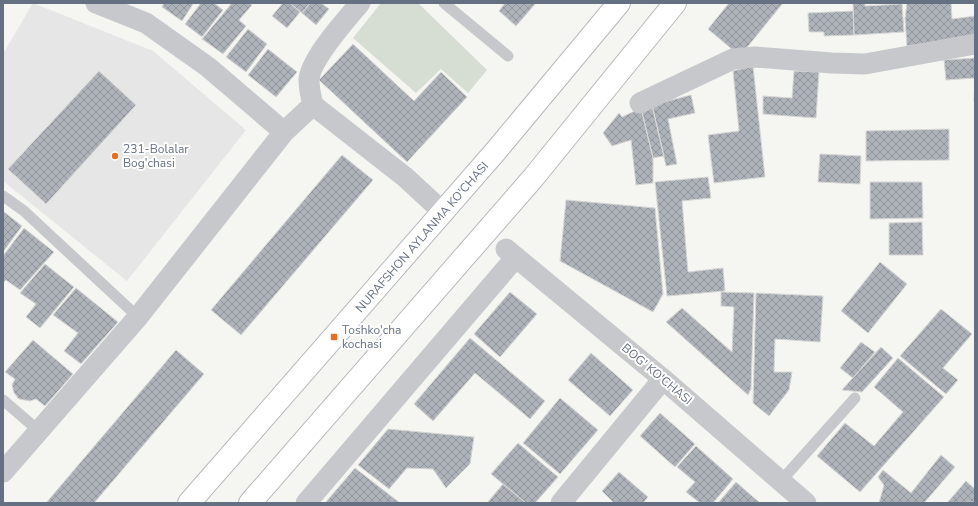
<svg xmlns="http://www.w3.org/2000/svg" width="978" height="506" viewBox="0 0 978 506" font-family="'Nunito Sans',sans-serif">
  <defs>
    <pattern id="building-cross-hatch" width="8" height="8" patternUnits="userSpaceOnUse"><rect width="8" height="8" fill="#aeb3ba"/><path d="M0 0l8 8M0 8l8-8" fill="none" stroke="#91969d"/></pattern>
  </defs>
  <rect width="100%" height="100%" fill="#f5f6f2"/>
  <!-- built -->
  <path fill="#e6e6e6" d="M33,3l120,48 93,79 -119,151 -124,-100v-127z"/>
  <!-- green -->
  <path fill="#d6ddd3" d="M381,3h37l69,67 -19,23 -27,-24 -25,24 -63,-55z"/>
  <!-- building -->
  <path fill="url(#building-cross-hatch)" stroke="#d7d7d5" d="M164,3h28l1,1 -11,17 -20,-14z
    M201,3h13l9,7 -21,27 -17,-13z
    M232,3h17l3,2 -13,15 7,6 -23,28 -21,-15z
    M283,3h7l10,9 -13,16 -15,-12z
    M290,3h20l-8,10z
    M310,3h11l8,6 -13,16 -14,-12z
    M505,3h31l-20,23 -17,-15z
    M729,3h54l-43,53 -32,-27z
    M853,3h12v3l37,-2 2,28 -50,3z
    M907,3h44l1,16 23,-3v21l-68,9 -2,-27z
    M853,11l1,24 -30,1v-4h-15l-1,-19z
    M248,29l19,15 -21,28 -20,-15z
    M353,44l61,57 27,-29 26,25 -60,65 -88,-82z
    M268,49l29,23 -21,25 -28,-22z
    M975,58v44h-1l1,-24 -29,2 -2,-20z
    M753,66l12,111 -51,6 -6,-48 31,-4 -6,-60z
    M99,71l37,34 -90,99 -38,-35z
    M794,71l25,1 -3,46 -53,-4v-18l29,2z
    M691,95l4,18 -27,6 9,45 -11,2 -14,-61z
    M652,105l12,51 -11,2 -12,-50z
    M641,108l12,50v25l-17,2 -5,-45 -19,6 -9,-13 16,-20 3,4z
    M949,129v31l-83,1v-30z
    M820,154l41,2 -1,28 -42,-2z
    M342,155l31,25 -132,155 -30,-25z
    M708,177l3,21 -29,3 6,71 35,-4 2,23 -58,5 -12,-114z
    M870,182h52l1,36 -53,1z
    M566,200l89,8 8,86 -10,18 -93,-51z
    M3,211l19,15 -19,26z
    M922,222l1,33h-34v-32z
    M24,228l30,24 -34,38 -14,-10 -3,3v-27z
    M880,262l27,22 -39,49 -27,-22z
    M45,264l29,23 -34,41 -14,-11 10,-13 -16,-11z
    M76,288l42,34 -37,42 -17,-13 14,-18 -25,-18z
    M510,292l27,22 -37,43 -26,-23z
    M721,292l33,1 -3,96 -3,6 -82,-73 16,-14 50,44 2,-45 -13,-1z
    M756,293l67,3 -3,46 -45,-3 -1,33h18l-3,18 -20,26 -16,-13z
    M941,309l31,25 -29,34 15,12 -12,14 -46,-38z
    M470,338l75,63 -15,18 -55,-46 -42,48 -19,-17z
    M33,340l40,34 -28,32 -9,-7 -6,2 -11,-2 -5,-6 -2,-8 3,-6 -10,-7z
    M861,342l14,10 -22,26 -13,-10z
    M881,347l12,11 -31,34 -20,-2z
    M176,350l28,24 -110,129h-48z
    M591,353l42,37 -23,26 -42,-36z
    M898,358l46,39 -84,95 -43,-36 28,-33 29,23 29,-34 -29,-25z
    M560,398l38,32 -38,44 -37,-31z
    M660,413l35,31 -20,23 -35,-31z
    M388,429l86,8 -4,27 -24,24 -13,-19 -26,-1 -18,21 -31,-24z
    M518,443l40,34 -23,26h-9l-35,-29z
    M696,446l37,33 -20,24h-13l-14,-11 9,-10 -18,-15z
    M941,455l14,12 -31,36h-45l5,-18 -6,-8 5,-7 28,23z
    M355,468l45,35h-75z
    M619,472l29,25 -5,6h-29l-12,-12z
    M966,481l9,8v13l-28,1z
    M736,482l24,21h-42z
    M503,484l23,19h-39z"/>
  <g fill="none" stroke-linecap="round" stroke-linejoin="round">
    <defs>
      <path id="primary" d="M189,503l306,-351 124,-149
        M250,503l283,-325 142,-175"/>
    </defs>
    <!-- primary casing -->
    <use href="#primary" stroke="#b6b9be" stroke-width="24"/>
    <!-- service -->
    <path stroke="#c6c8cc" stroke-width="11" d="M444,3l64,53
      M3,196l21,15 114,106
      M3,400l36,31
      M781,481l74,-83"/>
    <!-- minor -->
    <path stroke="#c6c8cc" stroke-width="21" d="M96,3l50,20 62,44 76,65 29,-27 92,72 38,35
      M640,103l93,-44 22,-2 77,6 33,1 110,-20
      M313,105c-2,-8 -4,-17 -4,-25 1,-21 37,-60 51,-77
      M506,249l157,130 143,124
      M3,472l135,-155 146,-185
      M306,503l210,-246
      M561,503l102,-124"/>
    <!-- primary -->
    <use href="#primary" stroke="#fff" stroke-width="22"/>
  </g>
  <!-- markers -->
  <g fill="#e37025" stroke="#fff" stroke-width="1.5">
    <circle cx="115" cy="156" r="4"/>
    <rect x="330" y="333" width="8" height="8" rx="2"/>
  </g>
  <g text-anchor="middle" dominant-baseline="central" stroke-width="4" stroke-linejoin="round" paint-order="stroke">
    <!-- poi labels -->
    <g font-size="12" fill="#657183" stroke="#fff" text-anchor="start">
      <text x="123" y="149">231-Bolalar<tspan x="123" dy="14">Bog'chasi</tspan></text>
      <text x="342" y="330">Toshko'cha<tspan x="342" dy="14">kochasi</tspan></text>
    </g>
    <!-- street labels -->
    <g font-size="12" fill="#657183" stroke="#fff">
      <text transform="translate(422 237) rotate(-49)">NURAFSHON AYLANMA KO'CHASI</text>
      <text transform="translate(657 374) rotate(40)">BOG' KO'CHASI</text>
    </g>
  </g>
  <!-- border -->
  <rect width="978" height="506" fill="none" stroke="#657183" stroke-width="8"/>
</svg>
